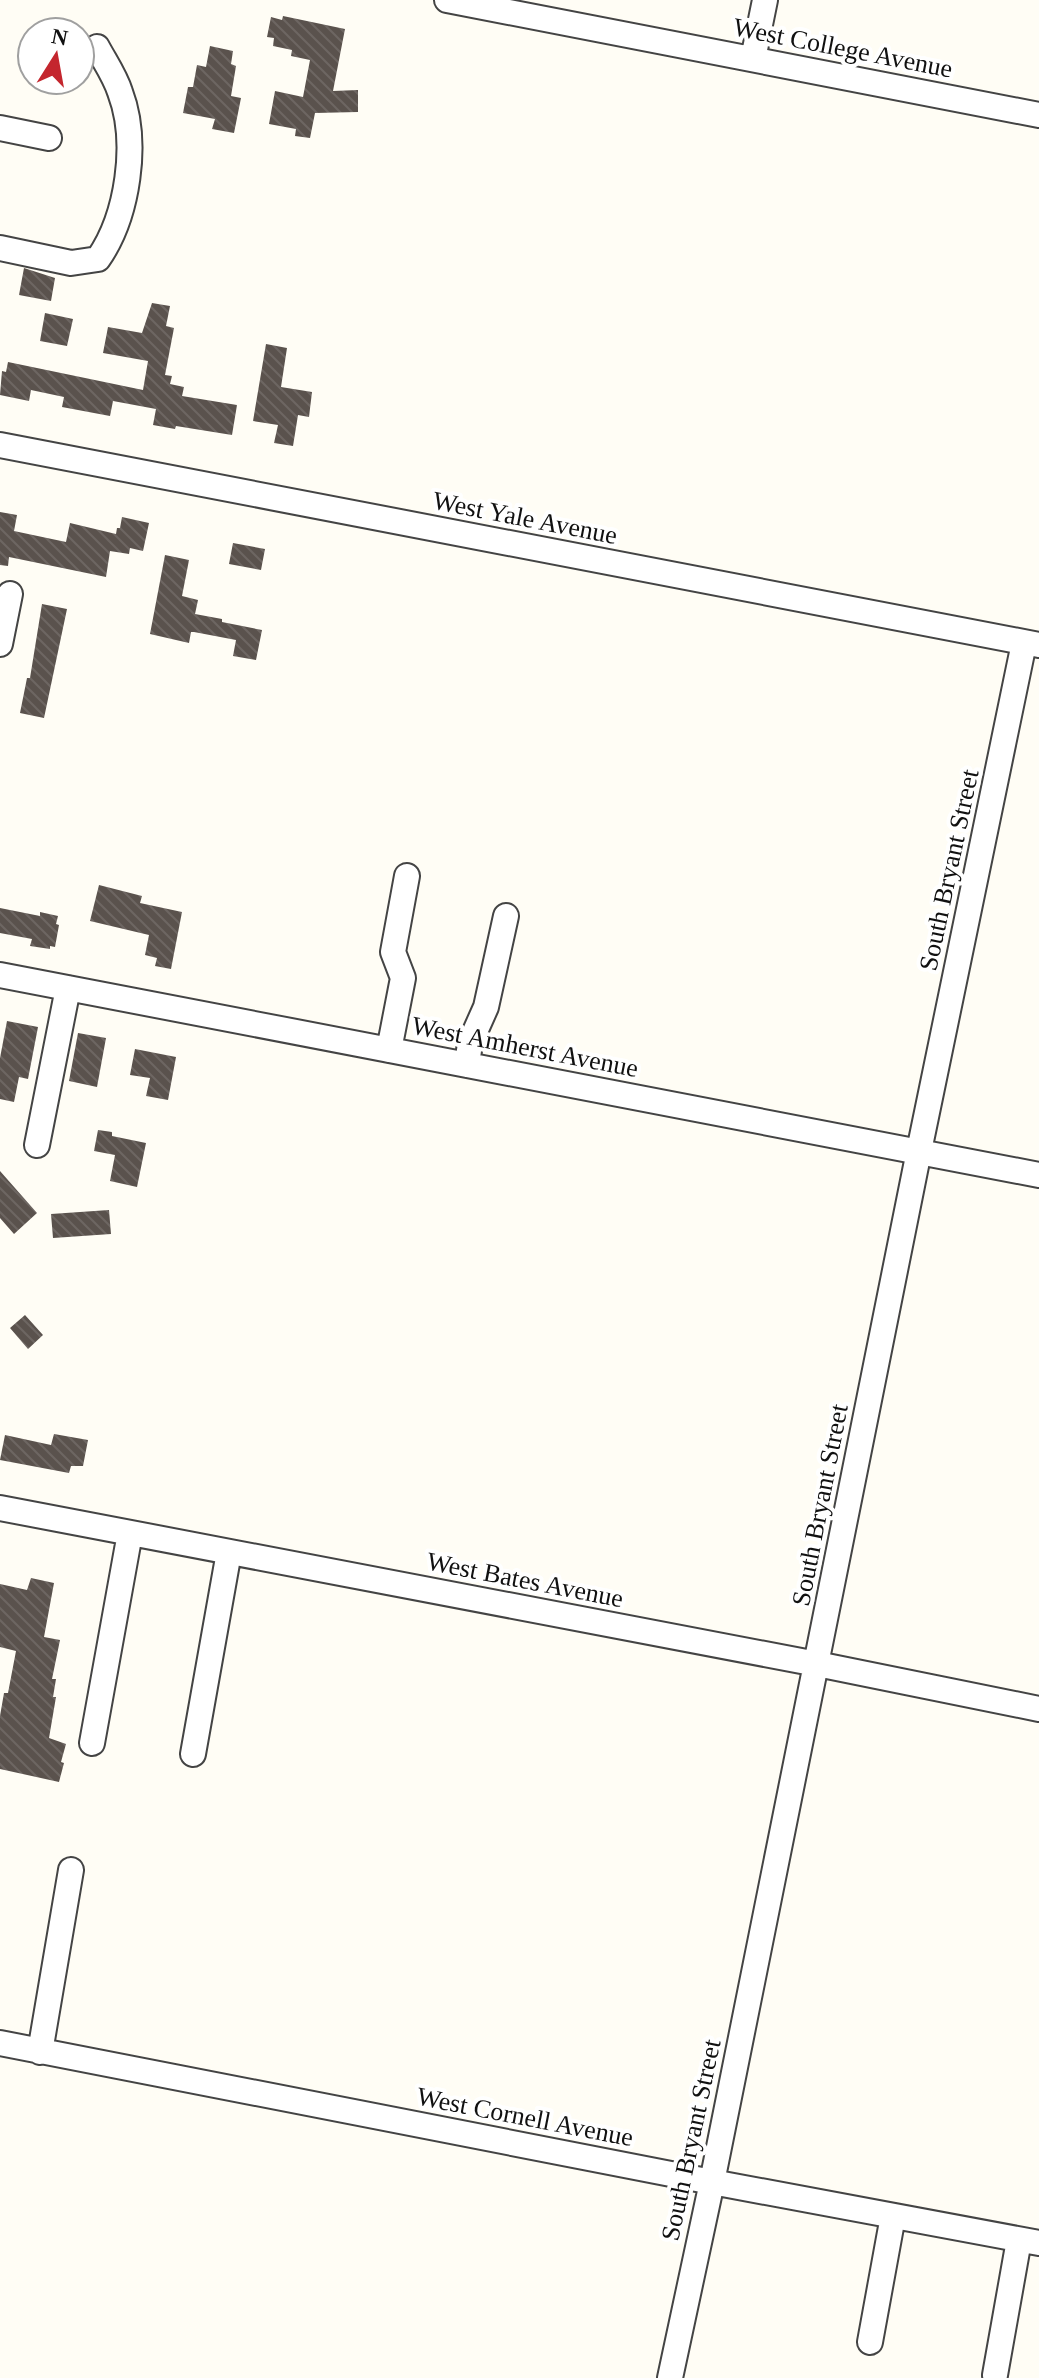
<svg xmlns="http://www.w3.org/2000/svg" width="1039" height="2378" viewBox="0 0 1039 2378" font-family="Georgia,serif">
  <defs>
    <pattern id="building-back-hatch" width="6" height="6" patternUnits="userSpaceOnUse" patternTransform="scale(2)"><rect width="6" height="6" fill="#5a524d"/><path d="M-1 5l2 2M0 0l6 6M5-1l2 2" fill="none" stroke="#6d6662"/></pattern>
  </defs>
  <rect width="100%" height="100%" fill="#fffdf5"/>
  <!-- building -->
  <path fill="url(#building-back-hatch)" d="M283,16l62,13 -12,62 25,-1v22l-43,1 -5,25 -15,-2 1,-7 -27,-5 6,-33 28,6 7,-37 -19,-4 1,-6 -19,-4 1,-8 -7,-1 4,-20 11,3z
    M210,46l23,5 -2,13 5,2 -5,30 10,2 -7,35 -22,-4 3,-10 -32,-6 5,-26h5l4,-22 9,2z
    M24,268l31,10 -4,23 -32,-6z
    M152,303l18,3 -4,20 8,2 -9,47 7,1 -2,8 14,3 -2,9 55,9 -5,30 -56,-9 -1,3 -22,-4 3,-16 -43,-8 -3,15 -48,-9 2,-10 -33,-7 -2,11 -29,-6 2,-24 4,1 2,-10 135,28 5,-29 -45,-8 5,-26 34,6z
    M45,313l28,6 -6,27 -27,-5z
    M266,344l21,4 -6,39 31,5 -3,25 -11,-2 -5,31 -19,-3 4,-18 -25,-4z
    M0,512l17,3 -3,16 52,11 4,-19 46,11 1,-6h3l2,-11 27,6 -6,28 -13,-3 -1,6 -19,-3 -4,26 -97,-20 -1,9 -8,-1z
    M233,543l32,6 -4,21 -32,-6z
    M165,555l24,5 -7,36 16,4 -3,14 27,5v3l40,8 -6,30 -23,-4 3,-16 -42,-8h-3l-2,11 -39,-9z
    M42,604l25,5 -23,109 -24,-5 7,-35h3z
    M99,885l43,11 -2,7 42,9 -11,57 -16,-3 2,-8 -12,-3 4,-20 -59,-14z
    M0,908l40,8v-4l18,4 -2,8 3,1 -4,22 -5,-1v3l-20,-3 2,-7 -32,-6z
    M7,1021l31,6 -10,52 -9,-2 -5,25 -14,-3v-41z
    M78,1033l28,5 -9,49 -28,-6z
    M135,1049l41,8 -8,43 -22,-4 4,-18 -20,-3z
    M98,1130l14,2v4l34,7 -9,44 -27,-6 5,-26 -21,-4z
    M0,1171l37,42 -23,21 -14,-16z
    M109,1210l2,24 -58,4 -2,-24z
    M25,1315l18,20 -15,14 -18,-21z
    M54,1434l34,6 -5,26h-12l-2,7 -69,-13 5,-25 46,10z
    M31,1578l23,5 -10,54 16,3 -8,39h4l-3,18h3l-7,41 17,6 -5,18 3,1 -5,19 -59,-13v-53l4,-23h4l8,-42 -16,-4v-63l27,6z"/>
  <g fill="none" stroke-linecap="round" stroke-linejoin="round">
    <defs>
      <path id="minor" d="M447,0l592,115
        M753,59l12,-59
        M0,128l49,10
        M0,248l71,15 27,-4c30,-43 41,-117 22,-167 -5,-16 -15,-30 -23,-45
        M0,445l1039,200
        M0,644l10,-50
        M0,975l1039,200
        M389,1050l14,-72 -10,-26 14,-76
        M467,1065l3,-22 16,-36 20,-91
        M37,1145l31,-157
        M0,1508l817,156 222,45
        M92,1743l38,-210
        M193,1754l36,-202
        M0,2043l712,139 327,61
        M40,2052l31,-182
        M870,2342l23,-126
        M995,2375l24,-135
        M670,2378l42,-196 207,-1031 105,-508"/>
    </defs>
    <!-- minor casing -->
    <use href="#minor" stroke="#444" stroke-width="28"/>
    <!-- minor -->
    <use href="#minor" stroke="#fff" stroke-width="24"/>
  </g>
  <g text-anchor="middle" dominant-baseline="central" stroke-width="8" stroke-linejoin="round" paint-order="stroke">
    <!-- street labels -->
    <g font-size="26" fill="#111" stroke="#fff">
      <text transform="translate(843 48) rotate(11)">West College Avenue</text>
      <text transform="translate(525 518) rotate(11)">West Yale Avenue</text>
      <text transform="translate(949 870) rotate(-78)">South Bryant Street</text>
      <text transform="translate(525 1047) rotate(11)">West Amherst Avenue</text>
      <text transform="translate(820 1505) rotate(-79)">South Bryant Street</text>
      <text transform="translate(525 1580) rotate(11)">West Bates Avenue</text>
      <text transform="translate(525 2117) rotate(11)">West Cornell Avenue</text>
      <text transform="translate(691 2140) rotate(-78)">South Bryant Street</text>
    </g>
  </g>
  <!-- north arrow -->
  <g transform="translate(56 56) rotate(11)"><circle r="38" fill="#ffffff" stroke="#a0a0a0" stroke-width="2"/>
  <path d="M0-6L14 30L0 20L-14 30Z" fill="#c4262e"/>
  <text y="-12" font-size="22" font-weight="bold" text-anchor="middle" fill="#111111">N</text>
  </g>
</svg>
